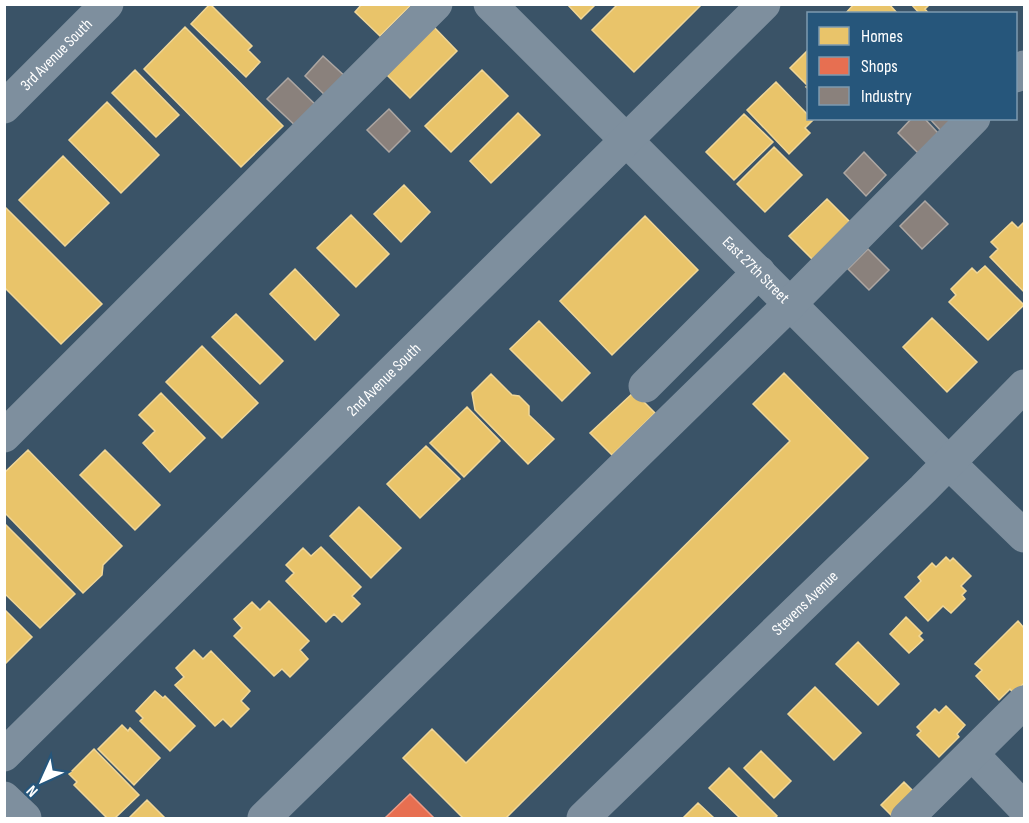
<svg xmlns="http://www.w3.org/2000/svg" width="1029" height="823" viewBox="0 0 1029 823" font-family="'Sofia Sans Condensed',sans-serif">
  <rect width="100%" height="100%" fill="#3a5367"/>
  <!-- homes -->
  <path fill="#e9c46a" stroke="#f0d697" stroke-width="1.5" d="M210,4l42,42 -4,4 12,12 -14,15 -55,-53z
    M362,4h50l-32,32 -25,-24z
    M567,4h29l-15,15z
    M618,4h84l-68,68 -42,-42z
    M854,4h35l9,10h-53z
    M911,4h19l-5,5 4,5h-9z
    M433,26l24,25 -47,47 -25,-25z
    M185,27l98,99 -42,41 -97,-98z
    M808,50v39l-2,-2 2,-1 -18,-18z
    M135,70l44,45 -23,22 -44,-44z
    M482,70l26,26 -57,56 -26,-26z
    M776,82l32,33v3l5,2 -8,8 5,5 -21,21 -42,-44z
    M107,102l52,53 -38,38 -52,-53z
    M518,113l22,22 -49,48 -21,-22z
    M744,114l29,28 -39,38 -28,-28z
    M774,147l28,28 -37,37 -28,-28z
    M63,156l46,47 -44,43 -46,-46z
    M404,185l26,27 -29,30 -27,-28z
    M827,199l28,28 -38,37 -28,-28z
    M4,206l98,98 -41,40 -57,-57z
    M351,215l38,39 -33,33 -39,-39z
    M645,216l53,54 -86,85 -52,-54z
    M1012,222l6,6 6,-6v70l-34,-35 8,-8 -7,-7z
    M985,266l39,39 -36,35 -39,-38 7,-7 -5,-6 21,-21 5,5z
    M295,269l44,46 -24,25 -45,-46z
    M236,314l47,47 -23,23 -48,-47z
    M932,318l45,44 -30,30 -44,-45z
    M539,321l51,52 -28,28 -52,-52z
    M202,346l56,57 -36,35 -56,-56z
    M784,373l84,85 -362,360h-43l-60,-60 29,-29 34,34 324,-322 -37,-37z
    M491,374l21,21 7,1 10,10v9l25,24 -26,25 -53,-54 -3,-17z
    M634,392l21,21 -43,42 -22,-22z
    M161,393l44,45 -35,34 -27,-29 12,-12 -16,-16z
    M467,407l33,34 -36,36 -34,-34z
    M426,446l34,33 -40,39 -33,-34z
    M28,450l94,96 -19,19 -1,10 -19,18 -79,-81v-39z
    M105,450l55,55 -25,25 -55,-55z
    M359,507l42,41 -30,30 -41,-42z
    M4,523l71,71 -35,34 -36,-35z
    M321,547l40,40 -9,9 8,8 -18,18 -8,-8 -8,8 -40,-41 8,-8 -8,-8 17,-17 8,8z
    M946,557l4,4 3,-3 18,18 -10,10 5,5 -4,4 3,4 -14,14 -8,-7 -15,15 -23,-24 16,-16 -3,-4 14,-14 4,4z
    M269,601l40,40 -9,9 8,9 -18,18 -8,-8 -8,7 -40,-40 8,-8 -8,-9 18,-17 8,8z
    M4,609l28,28 -28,28z
    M906,617l16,16 -3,3 4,4 -14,13 -19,-19z
    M1018,621l6,7v55l-10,11 -4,-5 -11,11 -23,-24 6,-6 -7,-6z
    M858,642l41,42 -21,21 -42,-41z
    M194,650l9,9 8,-8 39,40 -9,10 8,8 -18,18 -8,-8 -8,7 -40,-41 9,-8 -8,-9z
    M815,687l46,46 -27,27 -46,-46z
    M155,691l8,7 2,-2 30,30 -25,25 -30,-30 3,-3 -7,-7z
    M946,706l19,19 -8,9 2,3 -20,20 -22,-22 4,-4 -4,-4 18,-18 4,4z
    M122,725l6,6 2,-3 30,30 -26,27 -36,-36z
    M94,749l45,46 -24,23h-8l-33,-33 3,-3 -8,-8z
    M761,751l30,30 -17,17 -30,-30z
    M729,768l48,48 -3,2h-34l-31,-30z
    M904,782l14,14 -24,22 -13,-13z
    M147,800l18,18h-36z
    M698,803l16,15h-31z"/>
  <!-- shops -->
  <path fill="#e76f51" stroke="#ee9a85" stroke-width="1.5" d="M410,794l24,24h-49z"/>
  <!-- industry -->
  <path fill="#8a817c" stroke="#ada7a3" stroke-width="1.5" d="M323,56l25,23 -19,20 -24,-23z
    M288,78l32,31 -20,21 -33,-31z
    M389,109l21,22 -21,21 -22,-22z
    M912,118h12l14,15 -20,20 -20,-20z
    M929,118h25l-13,13z
    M864,152l22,23 -20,21 -22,-23z
    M925,201l23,23 -26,25 -22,-23z
    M868,249l21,21 -20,20 -21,-21z"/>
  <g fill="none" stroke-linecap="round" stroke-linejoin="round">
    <!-- minor -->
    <g stroke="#7e8f9e" stroke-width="33">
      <path id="s1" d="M490,4l459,459 75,73"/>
      <path d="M1016,76l8,-9"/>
      <path id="s2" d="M4,107l103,-103"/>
      <path d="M645,386l114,-114"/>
      <path d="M4,436l432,-432"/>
      <path d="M972,754l52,54"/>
      <path id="s3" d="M4,755l760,-751"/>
      <path d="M4,798l21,20"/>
      <path d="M264,818l526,-514 184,-186"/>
      <path id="s4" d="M583,818l340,-329 101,-103"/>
      <path d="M907,818l117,-116"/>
    </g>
  </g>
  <g text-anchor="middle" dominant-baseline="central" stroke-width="6" stroke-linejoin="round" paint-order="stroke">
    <!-- street labels -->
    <g font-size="16" fill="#fff" stroke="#26567b">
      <text stroke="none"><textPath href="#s2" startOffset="74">3rd Avenue South</textPath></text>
      <text stroke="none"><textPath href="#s1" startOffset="376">East 27th Street</textPath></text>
      <text stroke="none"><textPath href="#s3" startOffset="534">2nd Avenue South</textPath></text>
      <text stroke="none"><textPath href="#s4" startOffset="309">Stevens Avenue</textPath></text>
    </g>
  </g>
  <!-- border -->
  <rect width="1029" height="823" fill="none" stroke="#ffffff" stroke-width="12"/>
  <!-- legend -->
  <rect x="807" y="12" width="210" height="108" fill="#26567b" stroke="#7d9ab0" stroke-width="1.5"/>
  <rect x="819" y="27" width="30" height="18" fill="#e9c46a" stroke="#7d9ab0" stroke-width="1.5"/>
  <text x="861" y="42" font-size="18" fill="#ffffff">Homes</text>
  <rect x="819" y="57" width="30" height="18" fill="#e76f51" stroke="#7d9ab0" stroke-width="1.5"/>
  <text x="861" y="72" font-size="18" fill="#ffffff">Shops</text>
  <rect x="819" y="87" width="30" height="18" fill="#8a817c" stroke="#7d9ab0" stroke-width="1.5"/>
  <text x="861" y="102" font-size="18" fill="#ffffff">Industry</text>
  <!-- north arrow -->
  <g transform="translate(42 781) rotate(225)" stroke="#26567b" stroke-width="4.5" paint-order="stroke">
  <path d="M0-4.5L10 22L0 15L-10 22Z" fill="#ffffff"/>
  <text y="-9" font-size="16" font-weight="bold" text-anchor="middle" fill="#ffffff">N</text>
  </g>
</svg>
